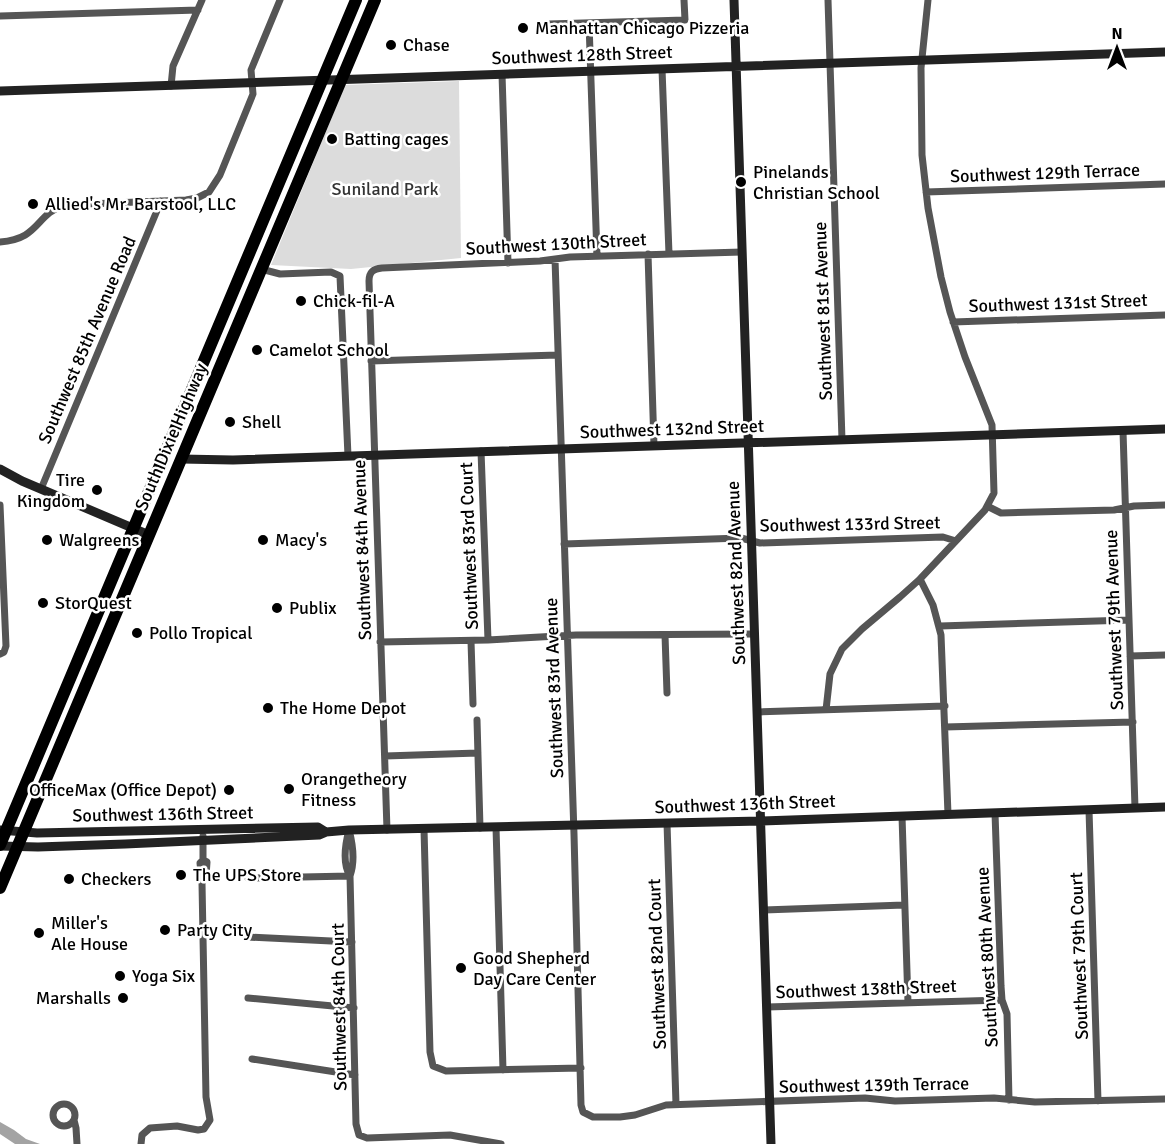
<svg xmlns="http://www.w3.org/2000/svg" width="1165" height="1144" viewBox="0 0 1165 1144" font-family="Signika,sans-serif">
  <rect width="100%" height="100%" fill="#fff"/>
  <!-- green -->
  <path fill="#dcdcdc" d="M459,81l2,177 -110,11 -80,-4 74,-180z"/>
  <!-- water -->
  <path fill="#a3a3a3" d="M0,1122l14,8 12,9 14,5h-25l-15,-10z"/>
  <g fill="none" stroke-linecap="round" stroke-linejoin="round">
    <!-- street -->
    <path stroke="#555" stroke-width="7" d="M828,0l14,440
      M0,16l198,-6
      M589,23l8,233
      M549,24l136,-4 -1,-20
      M662,69l7,185
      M502,74l6,189
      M171,86l2,-20 29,-66
      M926,192l239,-8
      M0,242c40,-3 35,-27 64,-37l122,-5 11,-2 12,-6 11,-17 33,-81 -2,-24 29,-70
      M648,254l6,192
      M555,259l19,575 7,271 2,7 10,5h27l15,-2 31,-10 199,-7 30,3 99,-3 41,4 130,-3
      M261,269l19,5 51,-2 9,4 8,180
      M953,322l212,-7
      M371,361l187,-6
      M1123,431l12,377
      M481,451l7,189
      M41,489l120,-288
      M0,505l6,141 -2,6 -4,2
      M987,506l14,7 113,-3 20,-4 31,-1
      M564,544l177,-6 19,5 183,-6 13,4
      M920,579l13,26 8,30 7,179
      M940,626l189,-6
      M665,635l2,58
      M471,641l2,63
      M380,642l108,-2 88,-5 179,-1
      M1130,656l35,-1
      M826,710l4,-36 12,-25 20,-20 38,-32 20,-18 65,-69 9,-17 -2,-68 -27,-68 -15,-45 -9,-35 -13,-69 -6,-53 -1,-87 7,-68
      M758,712l187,-6
      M477,720l3,108
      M945,727l188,-5
      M385,756l93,-3
      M1089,810l9,291
      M995,813l6,173 1,14 5,14 2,86
      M902,816l6,187
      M667,823l9,281
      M496,827l7,243
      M424,829l6,223 3,14 13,5 135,-3
      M349,830c4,15 6,32 1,46 -8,-13 -5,-31 -1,-46z
      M387,830l-18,-549c0,-9 4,-12 13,-13l158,-7 30,-4 172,-5
      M248,878l102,-2 6,248 3,11 8,3 83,-3 51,9
      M202,883l4,-7 1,-14 -4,-2
      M764,910l140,-5
      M247,937l105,5
      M248,998l106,10
      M767,1007l235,-7
      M252,1059l103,16
      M53 1115a11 11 0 1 1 22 0a11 11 0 1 1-22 0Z
      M74,1120l2,8 1,16
      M141,1144l1,-9 8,-7 27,-2 21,4 6,-1 6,-9 -4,-23 -4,-214 -2,-20 3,-3v-24"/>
    <!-- secondary -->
    <path stroke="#222" stroke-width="9" d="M734,0l37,1144
      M0,91c388,-13 777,-26 1165,-39
      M181,459l52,1 932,-31
      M0,469l22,12 127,54
      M0,830l37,3 281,-6 8,5
      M0,846l38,1 87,-3 194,-9 7,-3 23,-2 412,-9 404,-14"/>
    <!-- highway -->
    <path stroke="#000" stroke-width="12" d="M0,845l356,-845
      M0,888l375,-888"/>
  </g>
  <!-- markers -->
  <g fill="#000" stroke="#fff" stroke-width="2">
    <circle cx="523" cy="28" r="6"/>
    <circle cx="391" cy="45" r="6"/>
    <circle cx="332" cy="139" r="6"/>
    <circle cx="741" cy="182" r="6"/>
    <circle cx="33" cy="204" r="6"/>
    <circle cx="301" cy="301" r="6"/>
    <circle cx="257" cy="350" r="6"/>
    <circle cx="230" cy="422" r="6"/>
    <circle cx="97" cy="490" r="6"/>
    <circle cx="47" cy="540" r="6"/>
    <circle cx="263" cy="540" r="6"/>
    <circle cx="43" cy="603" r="6"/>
    <circle cx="277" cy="608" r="6"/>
    <circle cx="137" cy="633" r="6"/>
    <circle cx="268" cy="708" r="6"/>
    <circle cx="289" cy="789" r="6"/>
    <circle cx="229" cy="790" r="6"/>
    <circle cx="181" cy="875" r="6"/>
    <circle cx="69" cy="879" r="6"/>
    <circle cx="165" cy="930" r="6"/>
    <circle cx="39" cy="933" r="6"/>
    <circle cx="461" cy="968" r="6"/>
    <circle cx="120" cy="976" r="6"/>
    <circle cx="123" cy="998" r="6"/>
  </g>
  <g text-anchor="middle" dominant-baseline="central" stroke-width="5" stroke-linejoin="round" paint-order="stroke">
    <!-- poi labels -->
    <g font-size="18" fill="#000" stroke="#fff" text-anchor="start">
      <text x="535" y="28">Manhattan Chicago Pizzeria</text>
      <text x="403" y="45">Chase</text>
      <text x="344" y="139">Batting cages</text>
      <text x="753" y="172">Pinelands<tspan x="753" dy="21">Christian School</tspan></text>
      <text x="45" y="204">Allied's Mr. Barstool, LLC</text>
      <text x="313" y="301">Chick-fil-A</text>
      <text x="269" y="350">Camelot School</text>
      <text x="242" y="422">Shell</text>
      <text x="85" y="480" text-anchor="end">Tire<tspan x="85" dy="21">Kingdom</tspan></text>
      <text x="59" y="540">Walgreens</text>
      <text x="275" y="540">Macy's</text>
      <text x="55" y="603">StorQuest</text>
      <text x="289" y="608">Publix</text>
      <text x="149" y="633">Pollo Tropical</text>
      <text x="280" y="708">The Home Depot</text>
      <text x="301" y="779">Orangetheory<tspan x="301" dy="21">Fitness</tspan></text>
      <text x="217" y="790" text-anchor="end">OfficeMax (Office Depot)</text>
      <text x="193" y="875">The UPS Store</text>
      <text x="81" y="879">Checkers</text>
      <text x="51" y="923">Miller's<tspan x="51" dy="21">Ale House</tspan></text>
      <text x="177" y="930">Party City</text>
      <text x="473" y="958">Good Shepherd<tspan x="473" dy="21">Day Care Center</tspan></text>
      <text x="132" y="976">Yoga Six</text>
      <text x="111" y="998" text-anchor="end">Marshalls</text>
    </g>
    <!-- street labels -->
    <g font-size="18" fill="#000" stroke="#fff">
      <text transform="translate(582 55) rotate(-2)">Southwest 128th Street</text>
      <text transform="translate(1045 173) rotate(-2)">Southwest 129th Terrace</text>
      <text transform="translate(556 244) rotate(-3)">Southwest 130th Street</text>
      <text transform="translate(1058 303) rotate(-2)">Southwest 131st Street</text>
      <text transform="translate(823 311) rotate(-92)">Southwest 81st Avenue</text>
      <text transform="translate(87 340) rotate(-67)">Southwest 85th Avenue Road</text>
      <text transform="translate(672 429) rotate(-2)">Southwest 132nd Street</text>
      <text transform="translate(171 437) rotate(-67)">South Dixie Highway</text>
      <text transform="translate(850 524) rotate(-1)">Southwest 133rd Street</text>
      <text transform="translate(469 546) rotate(-92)">Southwest 83rd Court</text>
      <text transform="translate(362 550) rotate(-92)">Southwest 84th Avenue</text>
      <text transform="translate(736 573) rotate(-92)">Southwest 82nd Avenue</text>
      <text transform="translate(1114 620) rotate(-92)">Southwest 79th Avenue</text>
      <text transform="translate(554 688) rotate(-92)">Southwest 83rd Avenue</text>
      <text transform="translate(745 804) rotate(-2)">Southwest 136th Street</text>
      <text transform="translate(163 814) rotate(-1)">Southwest 136th Street</text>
      <text transform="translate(1079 956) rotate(-92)">Southwest 79th Court</text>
      <text transform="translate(987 957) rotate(-93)">Southwest 80th Avenue</text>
      <text transform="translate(657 964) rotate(-92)">Southwest 82nd Court</text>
      <text transform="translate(866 989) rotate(-2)">Southwest 138th Street</text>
      <text transform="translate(339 1007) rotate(-91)">Southwest 84th Court</text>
      <text transform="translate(874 1085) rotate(-1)">Southwest 139th Terrace</text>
    </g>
    <!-- park labels -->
    <g font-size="18" fill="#333" stroke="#fff">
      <text x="385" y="189">Suniland Park</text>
    </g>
  </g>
  <!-- north arrow -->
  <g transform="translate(1117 48)" stroke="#ffffff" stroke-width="4.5" paint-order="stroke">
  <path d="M0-4.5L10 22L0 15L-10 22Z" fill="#000000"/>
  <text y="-9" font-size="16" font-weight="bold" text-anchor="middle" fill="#000000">N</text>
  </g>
</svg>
